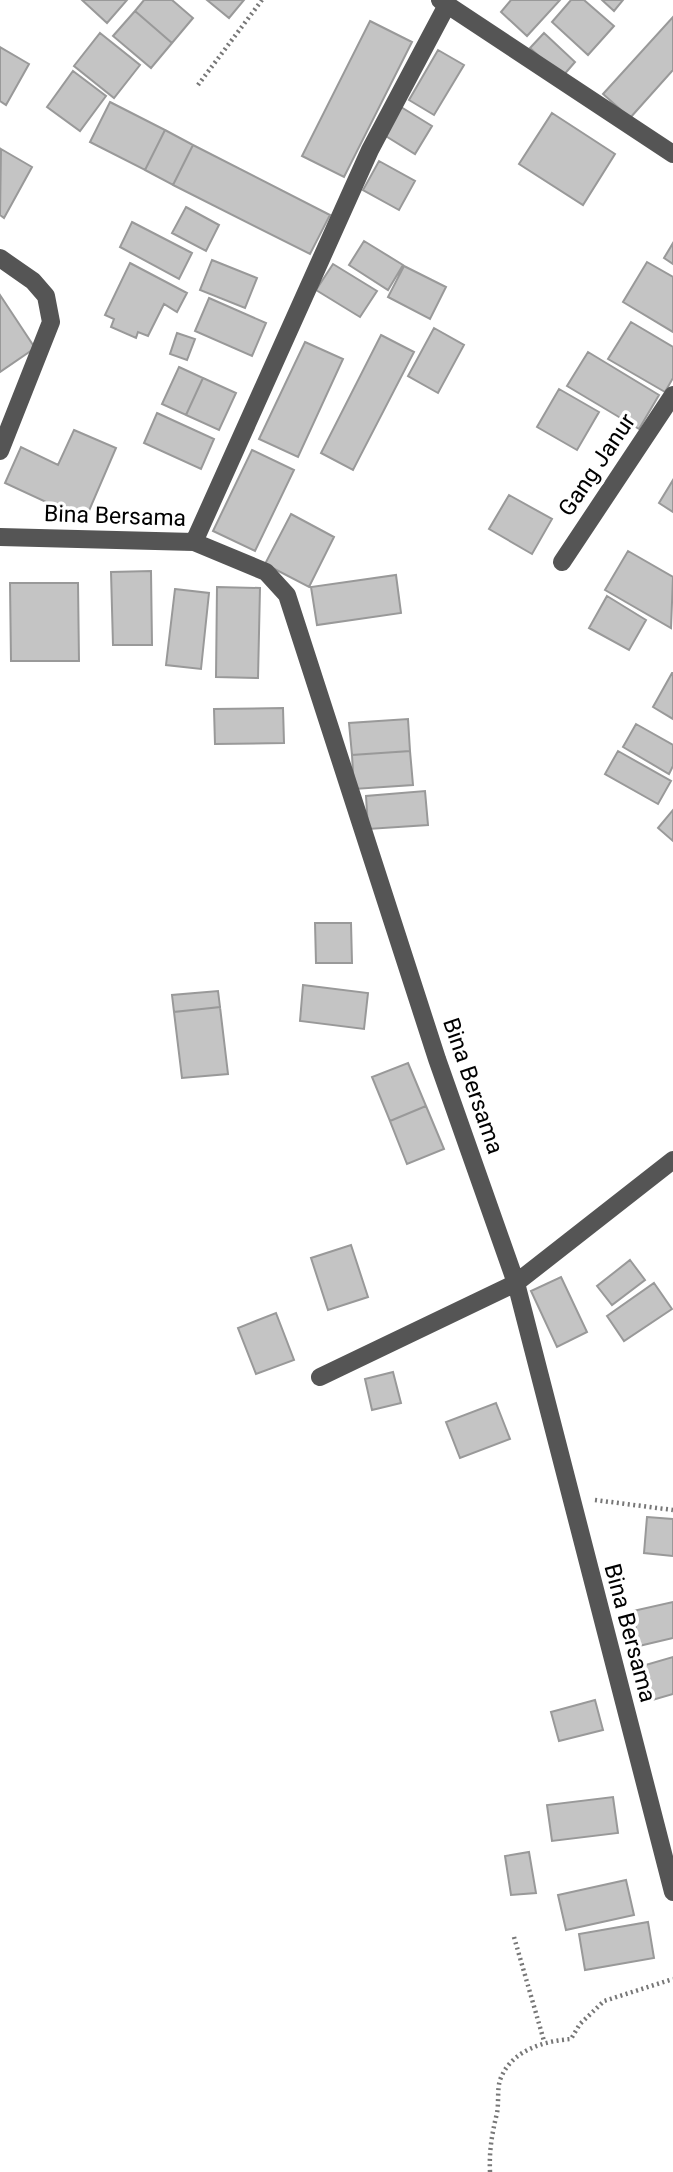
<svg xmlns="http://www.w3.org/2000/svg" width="673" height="2172" viewBox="0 0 673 2172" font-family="Roboto,sans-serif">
  <rect width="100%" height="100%" fill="#fff"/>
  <!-- building -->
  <path fill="#c4c4c4" stroke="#999" stroke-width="2" d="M82,0h45l-20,23z
    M144,0h28l21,18 -21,25 -37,-32z
    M207,0h37l-15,18z
    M511,0h49l-33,36 -26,-24z
    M571,0h13l30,26 -26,29 -36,-33z
    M602,0h21l-9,11z
    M135,11l37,32 -21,25 -38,-32z
    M673,17v53l-43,48 -27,-24z
    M370,21l42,21 -68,135 -42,-21z
    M100,33l40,32 -26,33 -40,-32z
    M544,33l31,29 -13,15 -32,-29z
    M0,47l29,17 -23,41 -6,-4z
    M438,50l26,15 -30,50 -25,-15z
    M73,71l33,25 -26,35 -33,-24z
    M110,102l55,28 -20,40 -55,-28z
    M401,107l31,19 -17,28 -31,-19z
    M552,113l63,41 -32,51 -64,-41z
    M165,130l28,15 -20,40 -28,-15z
    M193,145l137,70 -20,39 -137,-69z
    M1,149l31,18 -28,51 -4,-3z
    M379,161l36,20 -16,29 -36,-20z
    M186,207l33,18 -13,26 -34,-18z
    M132,222l60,31 -13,26 -59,-32z
    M364,241l39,24 -15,25 -39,-25z
    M673,243v21l-9,-6z
    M212,260l45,18 -12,30 -45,-18z
    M647,262l26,15v55l-50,-30z
    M130,263l57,30 -10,19 -13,-8 -16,32 -10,-4 -2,6 -25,-11 3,-8 -9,-4z
    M333,264l44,27 -17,26 -44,-27z
    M404,266l42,21 -16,32 -42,-22z
    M0,295l35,53 -35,24z
    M209,298l57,25 -14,33 -57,-25z
    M631,322l42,25v31l-8,14 -57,-33z
    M434,328l30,17 -26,48 -30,-17z
    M177,333l18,6 -8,21 -17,-6z
    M381,335l33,17 -61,118 -32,-17z
    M305,342l38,17 -45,98 -39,-18z
    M588,352l71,43 -20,34 -72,-43z
    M179,367l24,11 -17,37 -24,-11z
    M203,378l33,15 -17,37 -33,-15z
    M559,389l40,23 -22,38 -40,-23z
    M157,413l57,26 -13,30 -57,-26z
    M74,430l42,18 -31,72 -80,-37 16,-36 37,18z
    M252,450l42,20 -39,81 -42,-20z
    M673,480v32l-14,-9z
    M509,495l43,24 -20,35 -43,-25z
    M291,514l43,23 -25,50 -44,-23z
    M628,551l45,26 -2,51 -66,-38z
    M151,571l1,74h-39l-2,-73z
    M396,575l5,38 -84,12 -6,-38z
    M10,583h68l1,78h-68z
    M217,587l43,1 -2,90 -42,-1z
    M175,589l34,4 -8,76 -35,-4z
    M607,596l39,24 -17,30 -40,-22z
    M672,673h1v46l-20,-12z
    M283,708l1,35 -69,1 -1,-35z
    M408,719l2,32 -58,4 -3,-32z
    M636,724l37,21v21l-4,8 -46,-27z
    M410,751l3,34 -59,4 -2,-34z
    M618,751l53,30 -13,23 -53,-30z
    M425,791l3,34 -60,4 -2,-33z
    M673,810v31l-15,-13z
    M315,923h36l1,40h-36z
    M303,985l65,8 -4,36 -64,-8z
    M218,991l2,16 -46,5 -2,-17z
    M220,1007l8,67 -46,4 -8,-66z
    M408,1063l18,43 -36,15 -18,-44z
    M426,1106l18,43 -37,15 -17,-43z
    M351,1245l17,52 -40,13 -17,-52z
    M630,1260l15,20 -33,25 -15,-19z
    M561,1277l26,55 -30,15 -26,-56z
    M654,1283l18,26 -48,32 -17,-25z
    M276,1313l18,47 -38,14 -18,-46z
    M393,1372l8,31 -29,7 -7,-31z
    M496,1403l14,36 -50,19 -14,-36z
    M647,1517l26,2v37l-29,-3z
    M673,1602v36l-34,8 -6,-35z
    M673,1657v37l-31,9 -10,-34z
    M595,1700l8,30 -44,11 -8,-29z
    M613,1797l5,36 -66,8 -5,-36z
    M529,1852l7,41 -25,2 -6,-39z
    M626,1880l8,35 -68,15 -8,-35z
    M648,1922l6,36 -69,12 -6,-36z"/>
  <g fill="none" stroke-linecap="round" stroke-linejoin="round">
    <!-- path -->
    <path stroke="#777" stroke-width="4.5" stroke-dasharray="2 3.5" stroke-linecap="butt" d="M198,85l64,-85
      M595,1500l78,10
      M514,1937l30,104
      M490,2172c-1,-22 2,-38 7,-59 2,-11 0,-23 3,-33 11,-30 44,-39 71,-41l9,-15 24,-23 69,-22"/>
    <!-- minor -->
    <path stroke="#555" stroke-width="18" d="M440,0l233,154
      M0,258l33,23 13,15 5,26 -51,129
      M0,537l194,5 72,30 21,23 150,464 79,224 157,609
      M194,542l176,-392 77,-145
      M562,562l111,-167
      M320,1377l196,-94 157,-123"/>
  </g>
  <g text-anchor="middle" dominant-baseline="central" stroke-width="7" stroke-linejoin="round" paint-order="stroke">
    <!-- street labels -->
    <g font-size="23" fill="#000" stroke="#fff">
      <text transform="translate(597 465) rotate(-56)">Gang Janur</text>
      <text transform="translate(115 516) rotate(2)">Bina Bersama</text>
      <text transform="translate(473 1086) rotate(71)">Bina Bersama</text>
      <text transform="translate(630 1633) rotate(75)">Bina Bersama</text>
    </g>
  </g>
</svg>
